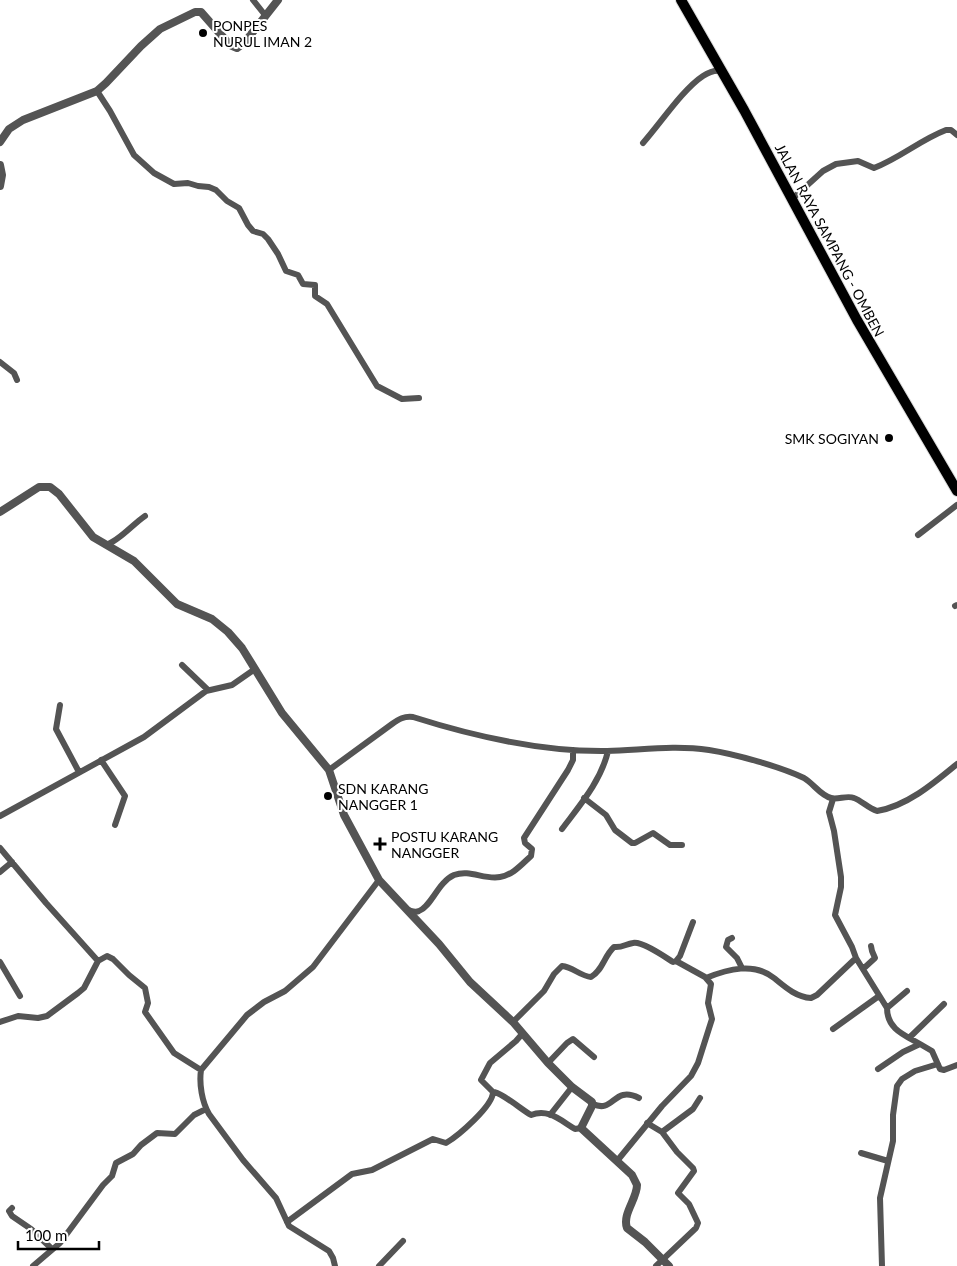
<svg xmlns="http://www.w3.org/2000/svg" width="957" height="1266" viewBox="0 0 957 1266" font-family="Lato,sans-serif">
  <rect width="100%" height="100%" fill="#fff"/>
  <g fill="none" stroke-linecap="round" stroke-linejoin="round">
    <defs>
      <path id="primary" d="M681,0l63,110 113,210 100,171"/>
    </defs>
    <!-- primary casing -->
    <use href="#primary" stroke="#dbdbdb" stroke-width="12"/>
    <!-- minor -->
    <path stroke="#545454" stroke-width="6" d="M253,0l12,15
      M97,91l13,20 24,44 20,18 20,11 14,-1 10,3 11,1 7,3 11,11 12,7 9,17 5,6 10,3 5,5 10,15 8,17 12,4 5,9 12,1v11l12,8 50,82 25,13 17,-1
      M643,143c17,-19 40,-54 60,-67 6,-4 12,-6 18,-5
      M792,199l31,-28 13,-7 22,-3 16,7c26,-10 46,-28 72,-38h5l6,5
      M0,362l14,11 3,7
      M918,535l39,-30
      M106,545c13,-4 27,-21 39,-29
      M955,606l2,-1
      M182,665l26,25
      M60,705l-4,24 23,43
      M101,760l24,36 -10,29
      M329,770l63,-46c7,-5 12,-8 21,-7 63,20 128,35 194,34 35,-1 67,-6 102,-1 26,4 72,17 95,28 10,6 16,17 27,20 7,2 16,-3 23,0 8,3 14,10 23,13 30,-5 57,-28 80,-47
      M584,798l22,17 9,15 17,13h3l18,-10 17,12h12
      M833,799l-4,13 5,19 7,46v10l-6,28 17,32 4,11
      M0,816l144,-79 62,-46 26,-6 23,-16
      M562,829c18,-24 39,-48 46,-78
      M0,848l46,55 52,58
      M0,872l12,-10
      M408,910c4,1 7,3 11,1 12,-4 19,-29 35,-36 16,-6 30,5 46,2 13,-2 22,-13 31,-21l1,-7 -7,-6 -1,-5 44,-68 5,-10v-10
      M732,938l-4,2 -2,7 11,11 5,10
      M0,962l20,34
      M863,969l12,-11 -3,-7 -1,-5
      M706,978c22,-9 48,-16 68,0 11,9 22,19 37,20l6,-3 39,-37 31,50c0,21 17,27 33,36
      M887,1008l20,-17
      M0,1022l18,-6 20,2 9,-2 31,-23 6,-5 14,-27 9,-5 6,3 16,16 16,13 3,15 -3,9 29,41 27,17c-2,14 1,32 8,44l34,46 33,38 13,28 40,25 4,7 2,8
      M513,1022l31,-31 10,-17 8,-8c11,1 18,10 29,11 12,-7 13,-21 23,-30 8,1 12,-3 19,-4 9,-2 32,14 40,19l3,-1 4,-5 13,-34
      M833,1029l46,-33
      M909,1038l35,-34
      M548,1063l19,-20 6,-4 21,18
      M878,1069l25,-17 17,-8 12,7 8,18 4,1 13,-5
      M201,1070l46,-55 17,-13 21,-11 28,-24 66,-87
      M493,1092c8,0 29,18 38,23 17,-7 29,5 44,14l6,-1
      M593,1104c21,10 20,-19 46,-6
      M550,1115l22,-28
      M647,1123l15,9 15,20 16,16 1,3 -16,22 11,11 9,19 -2,5 -40,38
      M662,1132l31,-23 7,-11
      M861,1153l27,8
      M617,1161l45,-55 29,-30 7,-13 14,-44 -4,-16 3,-19 -6,-7 -29,-16
      M12,1208l-3,3 3,5 19,13 21,20
      M287,1222l65,-48 20,-4 61,-31 13,4c12,-7 47,-37 47,-51l-12,-12 9,-17 26,-22 7,-8
      M33,1266l27,-23 43,-58 9,-9 4,-13 17,-9 8,-9 16,-12 18,1 19,-19 12,-6
      M379,1266l24,-25
      M882,1266l-2,-68 13,-57v-26l4,-29 5,-7 13,-8 23,-7"/>
    <!-- tertiary -->
    <path stroke="#545454" stroke-width="8" d="M0,142l9,-13 14,-9 74,-29 9,-8 35,-37 19,-17 35,-17h6l29,33 7,3 8,-6 33,-42
      M0,165l2,10 -2,11
      M0,512l39,-25h11l9,7 34,43 41,24 43,43 35,15 16,13 14,16 40,65 47,57 15,45 35,65 60,64 31,38 43,40 35,41 24,24 20,15v4l-11,22 51,47 5,10c0,14 -15,29 -10,43l18,14 24,24"/>
    <!-- primary -->
    <use href="#primary" stroke="#000" stroke-width="10"/>
  </g>
  <!-- markers -->
  <g fill="#000" stroke="#fff" stroke-width="2">
    <circle cx="203" cy="33" r="5"/>
    <circle cx="889" cy="438" r="5"/>
    <circle cx="328" cy="796" r="5"/>
    <path d="M377.5 836.5h5v5h5v5h-5v5h-5v-5h-5v-5h5z"/>
  </g>
  <g text-anchor="middle" dominant-baseline="central" stroke-width="4" stroke-linejoin="round" paint-order="stroke">
    <!-- poi labels -->
    <g font-size="14" fill="#000" stroke="#fff" text-anchor="start">
      <text x="213" y="25">PONPES<tspan x="213" dy="16">NURUL IMAN 2</tspan></text>
      <text x="879" y="438" text-anchor="end">SMK SOGIYAN</text>
      <text x="338" y="788">SDN KARANG<tspan x="338" dy="16">NANGGER 1</tspan></text>
      <text x="391" y="836">POSTU KARANG<tspan x="391" dy="16">NANGGER</tspan></text>
    </g>
    <!-- street labels -->
    <g font-size="14" fill="#000" stroke="#fff">
      <text transform="translate(830 240) rotate(62)">JALAN RAYA SAMPANG - OMBEN</text>
    </g>
  </g>
  <!-- scale -->
  <path d="M18 1241v8h81v-8" fill="none" stroke="#000000" stroke-width="2.5"/>
  <text x="25" y="1241" font-size="15" fill="#000000" stroke="#ffffff" stroke-width="4" paint-order="stroke">100 m</text>
</svg>
